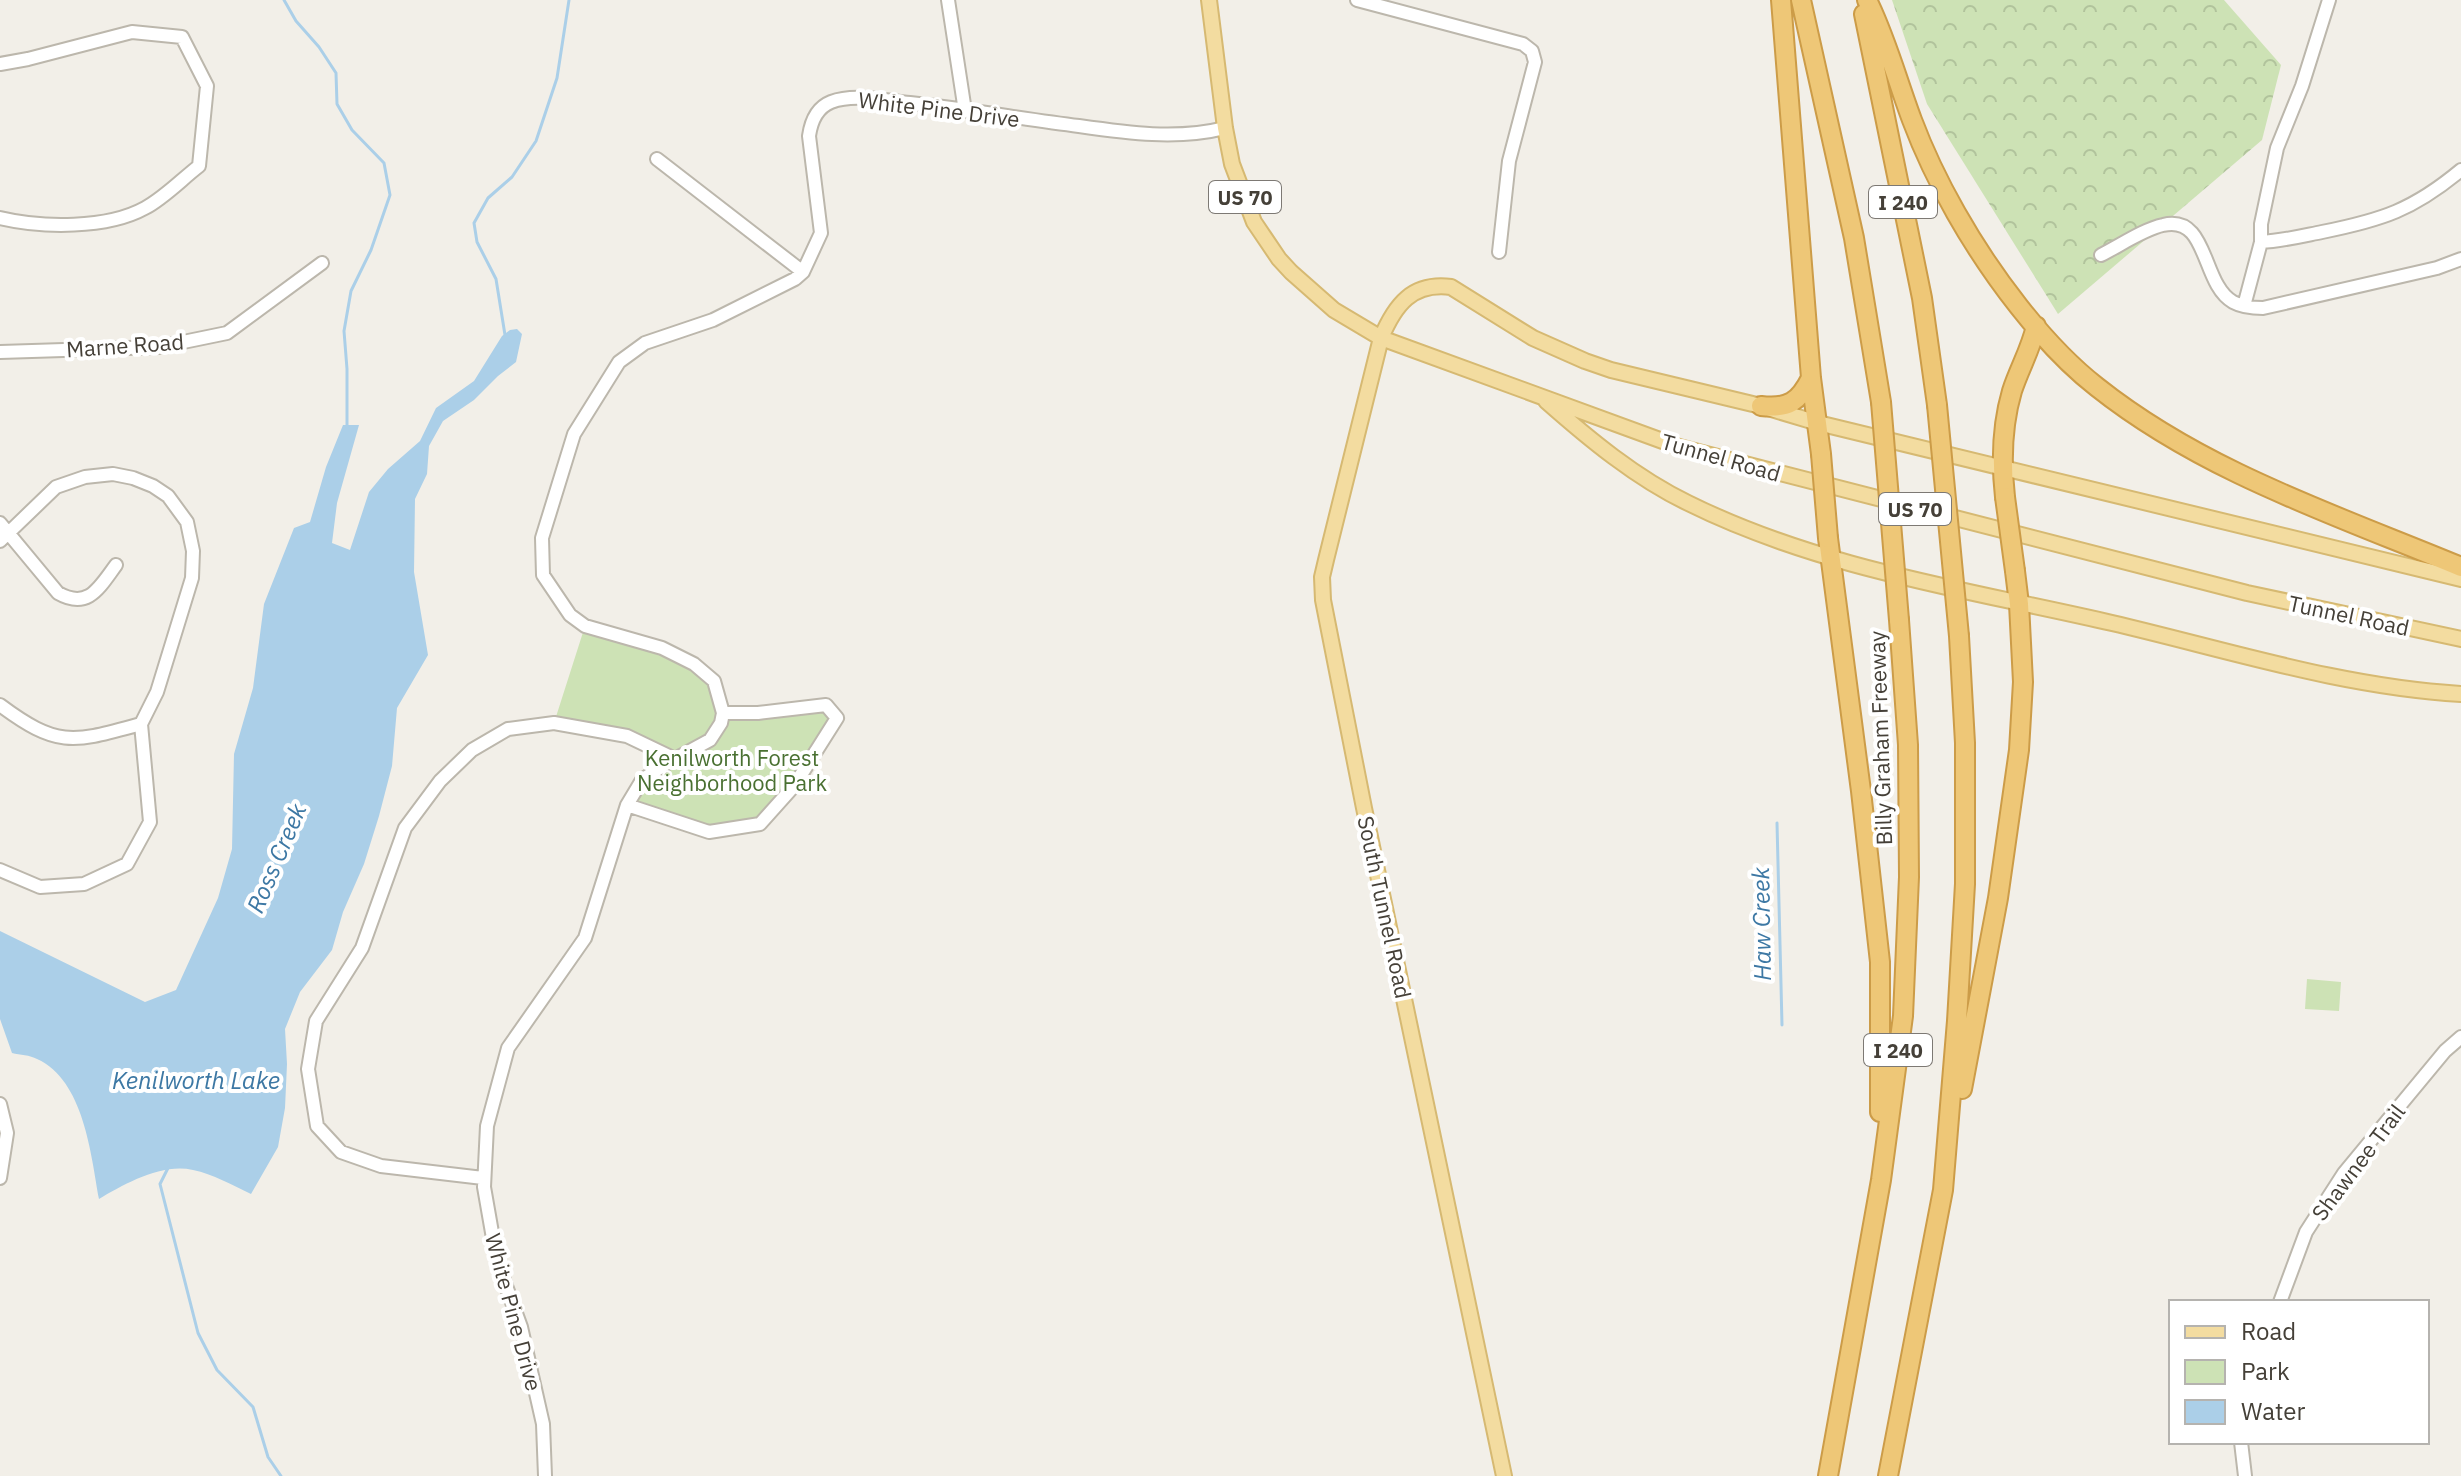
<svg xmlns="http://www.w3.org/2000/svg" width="2461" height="1476" viewBox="0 0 2461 1476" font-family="'IBM Plex Sans',sans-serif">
  <defs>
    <pattern id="forest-crowns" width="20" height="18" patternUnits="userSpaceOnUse" patternTransform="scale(2)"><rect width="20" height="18" fill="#cde2b5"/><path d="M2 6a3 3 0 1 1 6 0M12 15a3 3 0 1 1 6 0" fill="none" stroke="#b1c39c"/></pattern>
  </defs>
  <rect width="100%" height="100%" fill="#f2efe8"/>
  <!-- forest -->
  <path fill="url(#forest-crowns)" d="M1892,0h332l57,65 -19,75 -204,174 -131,-210z"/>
  <!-- green -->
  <path fill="#cde2b5" d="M585,626l77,22 52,33 9,32 103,-8 11,13 -77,106 -51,8 -82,-27 15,-25 33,-21 -48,-23 -73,-13z
    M2307,979l34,3 -2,29 -34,-2z"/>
  <!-- water -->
  <path fill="#abcfe8" d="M517,329l5,5 -6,28 -18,14 -24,24 -31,21 -14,25 -2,28 -12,25 -1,73 14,83 -31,53 -5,58 -13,50 -15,48 -21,48 -11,38 -32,42 -15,37 2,35 -2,44 -7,39 -27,47c-19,-9 -38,-20 -58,-24 -32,-7 -68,14 -94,29 -8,-44 -15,-119 -62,-140 -7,-4 -17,-4 -25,-6l-12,-34v-88l145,71 31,-12 42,-92 14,-49 2,-95 19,-66 11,-84 30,-76 16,-6 16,-55 17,-42h16l-22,78 -5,40 18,7 19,-58 19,-23 32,-28 16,-33 38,-27 28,-45 8,-6z"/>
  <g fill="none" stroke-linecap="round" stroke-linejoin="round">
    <!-- stream -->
    <path stroke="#abcfe8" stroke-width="3" d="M284,0l12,21 23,26 17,26 1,31 15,26 32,33 6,32 -19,55 -20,41 -7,40 3,38v57
      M505,335l-9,-56 -19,-37 -3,-19 14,-25 24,-21 24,-36 21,-63 12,-78
      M1777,823l5,202
      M168,1168l-8,16 38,149 19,37 36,37 15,50 13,19"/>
    <defs>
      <path id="minor" d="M948,0l17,111
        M1357,0l166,44 9,7 3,11 -26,99 -10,91
        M0,64l28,-5 104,-27 50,5 25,49 -8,80c-17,13 -35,32 -54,42 -38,21 -103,20 -145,10
        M657,159l146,113
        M2261,242c21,-1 41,-6 61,-10 60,-12 91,-22 139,-62
        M2101,255c18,-9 43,-26 62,-30 46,-11 38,59 70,77 9,5 20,6 30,6l174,-40 24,-9
        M2244,306l17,-64v-18l16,-76 25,-62 27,-86
        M0,352l159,-5 68,-14 95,-70
        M0,523l58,70c30,17 41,-5 58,-28
        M0,541l56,-54 29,-10 28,-3 20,4 20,8 15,10 19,26 6,29 -1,27 -35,114 -16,32
        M0,705c59,44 74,37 141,19
        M627,805l82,27 51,-8 34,-38 43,-68 -11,-13 -68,8h-35
        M0,870l40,17 44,-3 43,-20 23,-42 -9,-98
        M0,1104l7,29 -7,45
        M483,1178l-102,-12 -40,-14 -24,-26 -9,-57 8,-48 46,-73 43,-120 35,-47 32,-31 36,-21 46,-6 73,13 48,23
        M2280,1302l26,-70 38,-59 101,-122 16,-14
        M2241,1442l4,34
        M545,1476l-2,-52 -22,-97 -24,-66 -13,-74 3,-61 21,-78 77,-110 42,-133 15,-25 22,-15 46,-25 11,-17 2,-10 -9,-32 -20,-17 -32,-16 -77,-22 -15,-11 -27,-40 -1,-37 32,-104 45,-72 26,-19 68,-23 82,-41 8,-7 18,-39 -12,-97c2,-14 7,-28 22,-34 24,-9 54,-1 79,1 57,6 113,16 169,23 49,7 98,14 146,2"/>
      <path id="major" d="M1209,0l16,128 7,36 22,58 25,37 12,13 43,38 47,28 298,109 568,146 214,46
        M1546,401c43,38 90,77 142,102 133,66 281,87 424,120 116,27 229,64 349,71
        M1504,1476l-140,-668 -41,-208 -1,-23 4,-17 55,-222c14,-33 31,-56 70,-51l82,51 52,23 26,9 150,36 57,17 643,156"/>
      <path id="highway" d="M1781,0l30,378 10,76
        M1801,0l53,238 27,164
        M1867,0c19,38 30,80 45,120 12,32 27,63 44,93 34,60 87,132 141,174 107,85 239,128 364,180
        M1864,14l58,284 15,107
        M1761,406c27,3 38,-4 50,-28
        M2005,497c-4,-36 -3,-72 7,-106 7,-22 19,-42 24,-65
        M1828,538l33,253 19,171v150
        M1962,1089l36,-191 21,-148 4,-68 -4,-78 -4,-33
        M1828,1476l53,-296 22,-164 6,-139 -1,-132 -9,-125
        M1888,1476l55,-286 14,-169 8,-137v-141l-6,-107"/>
    </defs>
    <!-- minor casing -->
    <use href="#minor" stroke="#bcb7ac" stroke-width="16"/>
    <!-- major casing -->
    <use href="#major" stroke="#d6b972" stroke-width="18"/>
    <!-- highway casing -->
    <use href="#highway" stroke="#cc9c48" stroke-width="22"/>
    <!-- minor -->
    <use href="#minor" stroke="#fff" stroke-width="12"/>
    <!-- major -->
    <use href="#major" stroke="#f3dca0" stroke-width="14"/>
    <!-- highway -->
    <use href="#highway" stroke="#eec777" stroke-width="18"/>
    <defs>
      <path id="highway-bridge" d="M1881,402l18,218
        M1937,405l22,231
        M1821,454l7,84
        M2005,497l10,74"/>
    </defs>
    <!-- highway-bridge casing -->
    <use href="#highway-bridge" stroke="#cc9c48" stroke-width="22" stroke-linecap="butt"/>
    <!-- highway-bridge -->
    <use href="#highway-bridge" stroke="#eec777" stroke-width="18"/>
  </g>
  <g text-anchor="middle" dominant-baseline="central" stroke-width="8" stroke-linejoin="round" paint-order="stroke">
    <!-- shield labels -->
    <g fill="#fff" stroke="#7d7974" stroke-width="2">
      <rect x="1209" y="181" width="72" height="32" rx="6"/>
      <rect x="1869" y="186" width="68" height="32" rx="6"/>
      <rect x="1879" y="493" width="72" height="32" rx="6"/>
      <rect x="1864" y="1034" width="68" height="32" rx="6"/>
    </g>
    <g font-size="20" font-weight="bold" fill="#454038">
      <text x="1245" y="197">US 70</text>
      <text x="1903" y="202">I 240</text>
      <text x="1915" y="509">US 70</text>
      <text x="1898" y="1050">I 240</text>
    </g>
    <!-- street labels -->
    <g font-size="22" fill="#454038" stroke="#fff">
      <text transform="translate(939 109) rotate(7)">White Pine Drive</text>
      <text transform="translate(125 345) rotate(-4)">Marne Road</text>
      <text transform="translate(1721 457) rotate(16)">Tunnel Road</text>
      <text transform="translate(2349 615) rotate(12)">Tunnel Road</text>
      <text transform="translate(1880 738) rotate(-92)">Billy Graham Freeway</text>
      <text transform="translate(1385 907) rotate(78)">South Tunnel Road</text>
      <text transform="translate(2358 1162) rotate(-53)">Shawnee Trail</text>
      <text transform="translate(514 1312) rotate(75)">White Pine Drive</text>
    </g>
    <!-- park labels -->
    <g font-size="22" fill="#497031" stroke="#fff">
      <text x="732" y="757">Kenilworth Forest<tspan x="732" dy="25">Neighborhood Park</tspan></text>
    </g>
    <!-- water labels -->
    <g font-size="24" font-style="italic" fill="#3d78a4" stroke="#fff">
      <text transform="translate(276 858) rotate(-67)">Ross Creek</text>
      <text transform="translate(1761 924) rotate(-91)">Haw Creek</text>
      <text x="196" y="1080">Kenilworth Lake</text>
    </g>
  </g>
  <!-- legend -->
  <rect x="2169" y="1300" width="260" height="144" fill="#ffffff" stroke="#b5b3af" stroke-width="2"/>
  <rect x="2185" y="1326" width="40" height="12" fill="#f3dca0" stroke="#b5b3af" stroke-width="2"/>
  <text x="2241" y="1340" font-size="24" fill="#454038">Road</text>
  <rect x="2185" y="1360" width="40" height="24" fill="#cde2b5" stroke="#b5b3af" stroke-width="2"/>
  <text x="2241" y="1380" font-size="24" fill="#454038">Park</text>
  <rect x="2185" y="1400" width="40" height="24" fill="#abcfe8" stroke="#b5b3af" stroke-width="2"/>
  <text x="2241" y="1420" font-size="24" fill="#454038">Water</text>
</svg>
